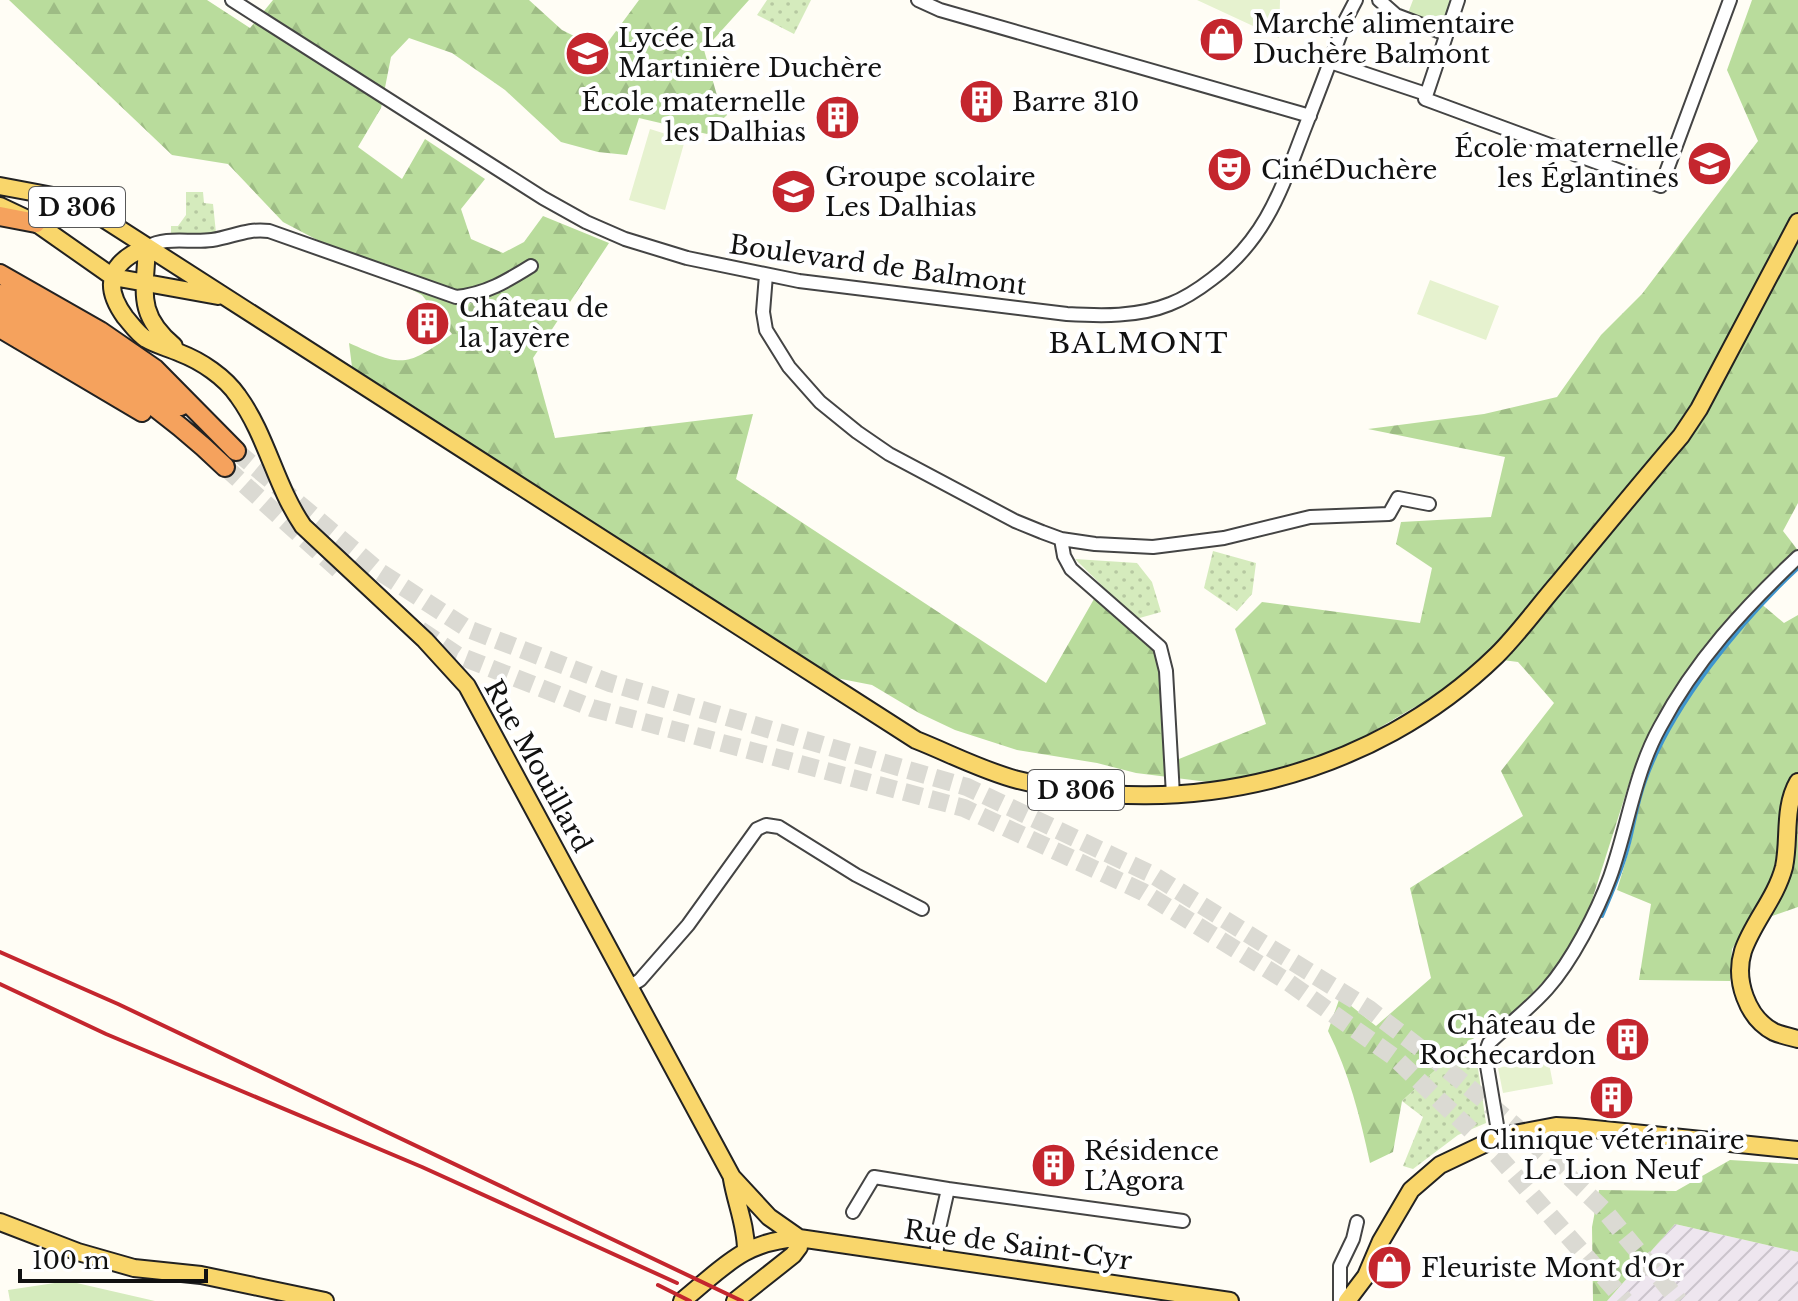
<svg xmlns="http://www.w3.org/2000/svg" width="1798" height="1301" viewBox="0 0 1798 1301" font-family="'Libre Baskerville',serif">
  <defs>
    <pattern id="industrial-furrows" width="10" height="10" patternUnits="userSpaceOnUse" patternTransform="scale(2)"><rect width="10" height="10" fill="#eee6ef"/><path d="M-1 1l2-2M0 10L10 0M9 11l2-2" fill="none" stroke="#cbc4cc"/></pattern>
    <pattern id="forest-firs" width="22" height="20" patternUnits="userSpaceOnUse" patternTransform="scale(2)"><rect width="22" height="20" fill="#b9dc9c"/><path d="M5 1l3.5 6h-7zM16 11l3.5 6h-7z" fill="#9ebc85"/></pattern>
    <pattern id="park-dots" width="8" height="8" patternUnits="userSpaceOnUse" patternTransform="scale(2)"><rect width="8" height="8" fill="#d5ebbd"/><path d="M2 2h.1M6 6h.1" fill="none" stroke="#b6c8a1" stroke-width="1.8" stroke-linecap="round"/></pattern>
  </defs>
  <rect width="100%" height="100%" fill="#fffdf5"/>
  <!-- industrial -->
  <path fill="url(#industrial-furrows)" d="M1675,1224l123,28v49h-191z"/>
  <!-- grass -->
  <path fill="#d5ebbd" d="M1413,0h36l1,5 -3,10 -15,6 -24,-8z
    M68,1281l87,20h-145l-2,-11z"/>
  <!-- forest -->
  <path fill="url(#forest-firs)" d="M9,0h198l43,28 23,-28h256l33,30 40,20 37,-50h110l-45,50 14,49 9,16 -20,19 -68,-16 -12,37 -29,-3 -37,-10 -56,-52 -53,-37 -43,-15 -18,19 -10,51 -23,39 44,32 23,-40 60,40 -24,30 10,30 32,14 21,-11 19,-26 66,27 -76,115 22,80 198,-24 -17,65 310,204 56,-98 58,62 4,118 102,-41 -31,-95 27,-27 158,21 12,-55 -36,-24 5,-22 90,-5 14,-60 -137,-28 116,-15 73,-17 44,-62 41,-41 116,-153 -31,-71 25,-70h46v503l-15,28 14,18 -72,74 -32,40 -36,60 -25,51 -46,145 -31,50 -59,63 -19,4 -21,15 -54,50 -9,51 -23,11c-10,-47 -21,-90 -42,-132l12,-34 36,29 55,-48 -21,-90 113,-72 -22,-45 53,-68 -36,-41 -31,-4 -40,34 -34,16 -73,43 -54,20 -70,12 -80,-10 -39,-10 -80,-13 -62,-20 -36,-17 -47,-28 -36,-7 -484,-311 -3,-24c52,23 56,26 103,-9l-30,-39 -139,-73 -55,-58 -56,-9z
    M1759,602l25,21 14,-8v292l-26,9 -15,-7 -25,40 -2,32 -91,-1 12,-76 -34,-14 13,-43 13,-66 24,-50 35,-57z
    M1730,1160l68,4v88l-123,-28 -68,77h-14l-1,-74 7,-37 77,1z"/>
  <!-- park -->
  <path fill="url(#park-dots)" d="M767,0h44l-17,34 -37,-19z
    M186,192h17l1,11 9,1 3,29h-45v-7h7l8,-11z
    M1213,551l43,12 -4,31 -15,17 -33,-23z
    M1075,559l62,4 15,19 9,30 -25,7z
    M1464,1047l11,1 11,75 -28,12 -45,34 -10,-3 20,-49 -21,-16 54,-50z"/>
  <!-- pitch -->
  <path fill="#e6f2cf" d="M1197,0h83l-1,38z
    M650,129l35,11 -20,70 -36,-10z
    M1430,280l69,26 -13,34 -69,-26z
    M1548,1058l5,26 -50,9 -5,-25z"/>
  <g fill="none" stroke-linecap="round" stroke-linejoin="round">
    <!-- stream -->
    <path stroke="#3f96cf" stroke-width="4" d="M1602,916c10,-23 20,-46 26,-69 6,-22 9,-45 17,-66 26,-74 96,-160 153,-213"/>
    <!-- highway-tunnel -->
    <path stroke="#dbdad3" stroke-width="18" stroke-dasharray="18 9" stroke-linecap="butt" d="M236,451l144,121 88,57 142,54 357,104 186,88 216,134 73,56 79,66 82,78 76,92
      M225,467l116,105
      M420,630l37,25 135,53 372,100 179,84 145,90 106,75 103,98 128,146"/>
    <defs>
      <path id="minor" d="M232,0l311,198 43,24 39,17 62,19 112,23 268,33c34,2 71,3 103,-10 16,-6 29,-15 42,-25 54,-40 69,-89 92,-149 14,-36 28,-72 41,-109l11,-21
        M918,0l22,10 370,106
        M1379,0l17,15 50,19
        M1458,0l-33,99 236,87 69,-186
        M1330,62l96,32
        M147,247c20,-11 42,-4 65,-7 21,-3 35,-12 57,-9l187,66c30,-3 51,-16 75,-31
        M766,275l-3,37 3,18 23,37 31,35 37,30 32,22 126,67 27,11 19,7 34,5 58,3 71,-9 86,-21 79,-3 9,-16 31,6
        M1061,539l3,17 7,13 89,78 6,24 7,124
        M629,987l11,-7 48,-55 69,-96 9,-4 13,2 77,48 66,34
        M1499,1137l-14,-83 4,-11c19,-18 41,-35 58,-54 25,-28 50,-77 63,-112 18,-50 24,-103 50,-150 35,-66 84,-119 138,-170
        M853,1212l21,-35 74,12
        M936,1258l3,-29 9,-40 235,32
        M1340,1301v-35l13,-27 4,-17"/>
      <path id="major" d="M0,186l53,10 51,23 812,521c33,13 67,31 102,40 168,42 354,-3 479,-125 23,-23 42,-50 63,-74 40,-48 80,-97 121,-145l18,-27 99,-187
        M0,206l36,17 77,54 105,19
        M147,247c-36,14 -46,37 -22,70 7,8 12,16 21,22 10,6 23,9 34,14 21,8 45,24 58,43 29,40 37,89 65,130l122,114 42,46 265,491 37,40 30,21
        M147,247c-2,45 -11,67 27,99
        M1798,782c-15,26 -8,57 -14,85 -8,31 -31,55 -41,84 -9,29 4,67 31,81 7,3 16,5 24,7
        M732,1179c4,24 14,46 14,71
        M0,1222l78,30 56,16 67,7 124,26
        M682,1301c41,-33 61,-60 117,-63l431,63
        M735,1301l58,-46 6,-8v-9
        M1347,1301l19,-25 15,-35 30,-51 29,-25 59,-28 57,-11 19,1 223,23"/>
      <path id="highway" d="M0,216l36,7
        M0,274l100,57 55,38 81,82
        M0,294l105,60 76,52
        M0,311c80,42 160,92 225,156
        M0,328l142,84"/>
    </defs>
    <!-- minor casing -->
    <use href="#minor" stroke="#444" stroke-width="16"/>
    <!-- major casing -->
    <use href="#major" stroke="#222" stroke-width="20"/>
    <!-- highway casing -->
    <use href="#highway" stroke="#222" stroke-width="22"/>
    <!-- minor -->
    <use href="#minor" stroke="#fff" stroke-width="12"/>
    <!-- major -->
    <use href="#major" stroke="#f9d66b" stroke-width="16"/>
    <!-- highway -->
    <use href="#highway" stroke="#f5a25d" stroke-width="18"/>
    <!-- rail -->
    <path stroke="#c4262e" stroke-width="4" d="M0,952l118,52 624,297
      M0,984l106,50 316,133 255,116
      M658,1285l32,16"/>
  </g>
  <!-- icons -->
  <defs>
    <symbol id="shop-disc" viewBox="-11 -11 22 22"><circle r="9.5" fill="#c4262e" stroke="#fff"/><path d="M-5-2.5h2.3a2.7 3.5 0 0 1 5.4 0H5L5.5 6h-11ZM-1.5-2.5h3a1.5 2.3 0 0 0-3 0Z" fill="#fff"/></symbol>
    <symbol id="school-disc" viewBox="-11 -11 22 22"><circle r="9.5" fill="#c4262e" stroke="#fff"/><path d="M0-5L7-2L0 1L-7-2ZM-4 1L0 2.5L4 1V4Q0 6-4 4Z" fill="#fff"/></symbol>
    <symbol id="building-disc" viewBox="-11 -11 22 22"><circle r="9.5" fill="#c4262e" stroke="#fff"/><path d="M-4-6H4V6H1V3H-1V6H-4ZM-2.5-4.3h1.7v1.8h-1.7ZM.8-4.3h1.7v1.8H.8ZM-2.5-1h1.7V.8h-1.7ZM.8-1h1.7V.8H.8Z" fill="#fff"/></symbol>
    <symbol id="theatre-disc" viewBox="-11 -11 22 22"><circle r="9.5" fill="#c4262e" stroke="#fff"/><path d="M-5-5.5Q0-4 5-5.5V0Q5 5 0 6Q-5 5-5 0ZM-3.3-2.5H-1v1.5H-3.3ZM1-2.5H3.3v1.5H1ZM-2.8 1Q0 5.5 2.8 1Z" fill="#fff"/></symbol>
  </defs>
  <g fill-rule="evenodd">
    <use href="#shop-disc" x="1196" y="14" width="51" height="51"/>
    <use href="#school-disc" x="562" y="28" width="51" height="51"/>
    <use href="#building-disc" x="956" y="76" width="51" height="51"/>
    <use href="#building-disc" x="812" y="92" width="51" height="51"/>
    <use href="#school-disc" x="1684" y="138" width="51" height="51"/>
    <use href="#theatre-disc" x="1204" y="144" width="51" height="51"/>
    <use href="#school-disc" x="768" y="166" width="51" height="51"/>
    <use href="#building-disc" x="402" y="298" width="51" height="51"/>
    <use href="#building-disc" x="1602" y="1014" width="51" height="51"/>
    <use href="#building-disc" x="1586" y="1072" width="51" height="51"/>
    <use href="#building-disc" x="1028" y="1140" width="51" height="51"/>
    <use href="#shop-disc" x="1364" y="1242" width="51" height="51"/>
  </g>
  <g text-anchor="middle" dominant-baseline="central" stroke-width="8" stroke-linejoin="round" paint-order="stroke">
    <!-- shield labels -->
    <g fill="#fff" stroke="#585858" stroke-width="2">
      <rect x="29" y="187" width="96" height="40" rx="6"/>
      <rect x="1028" y="770" width="96" height="40" rx="6"/>
    </g>
    <g font-size="24" font-weight="bold" fill="#111">
      <text x="77" y="207">D 306</text>
      <text x="1076" y="790">D 306</text>
    </g>
    <!-- poi labels -->
    <g font-size="26" fill="#111" stroke="#fff" text-anchor="start">
      <text x="1253" y="24">Marché alimentaire<tspan x="1253" dy="30">Duchère Balmont</tspan></text>
      <text x="618" y="38">Lycée La<tspan x="618" dy="30">Martinière Duchère</tspan></text>
      <text x="806" y="102" text-anchor="end">École maternelle<tspan x="806" dy="30">les Dalhias</tspan></text>
      <text x="1012" y="102">Barre 310</text>
      <text x="1679" y="148" text-anchor="end">École maternelle<tspan x="1679" dy="30">les Églantines</tspan></text>
      <text x="1261" y="170">CinéDuchère</text>
      <text x="825" y="177">Groupe scolaire<tspan x="825" dy="30">Les Dalhias</tspan></text>
      <text x="459" y="308">Château de<tspan x="459" dy="30">la Jayère</tspan></text>
      <text x="1596" y="1025" text-anchor="end">Château de<tspan x="1596" dy="30">Rochecardon</tspan></text>
      <text x="1612" y="1140" text-anchor="middle">Clinique vétérinaire<tspan x="1612" dy="30">Le Lion Neuf</tspan></text>
      <text x="1084" y="1151">Résidence<tspan x="1084" dy="30">L’Agora</tspan></text>
      <text x="1421" y="1268">Fleuriste Mont d'Or</text>
    </g>
    <!-- street labels -->
    <g font-size="26" fill="#111" stroke="#fff">
      <text transform="translate(878 265) rotate(8)">Boulevard de Balmont</text>
      <text transform="translate(538 766) rotate(61)">Rue Mouillard</text>
      <text transform="translate(1018 1245) rotate(8)">Rue de Saint-Cyr</text>
    </g>
    <!-- neighbourhood labels -->
    <g font-size="28" letter-spacing="2" fill="#111" stroke="#fff">
      <text x="1139" y="343">BALMONT</text>
    </g>
  </g>
  <!-- scale -->
  <path d="M20 1269v12h186v-12" fill="none" stroke="#111111" stroke-width="4"/>
  <text x="32" y="1269" font-size="24" fill="#111111" stroke="#ffffff" stroke-width="6" paint-order="stroke">100 m</text>
</svg>
